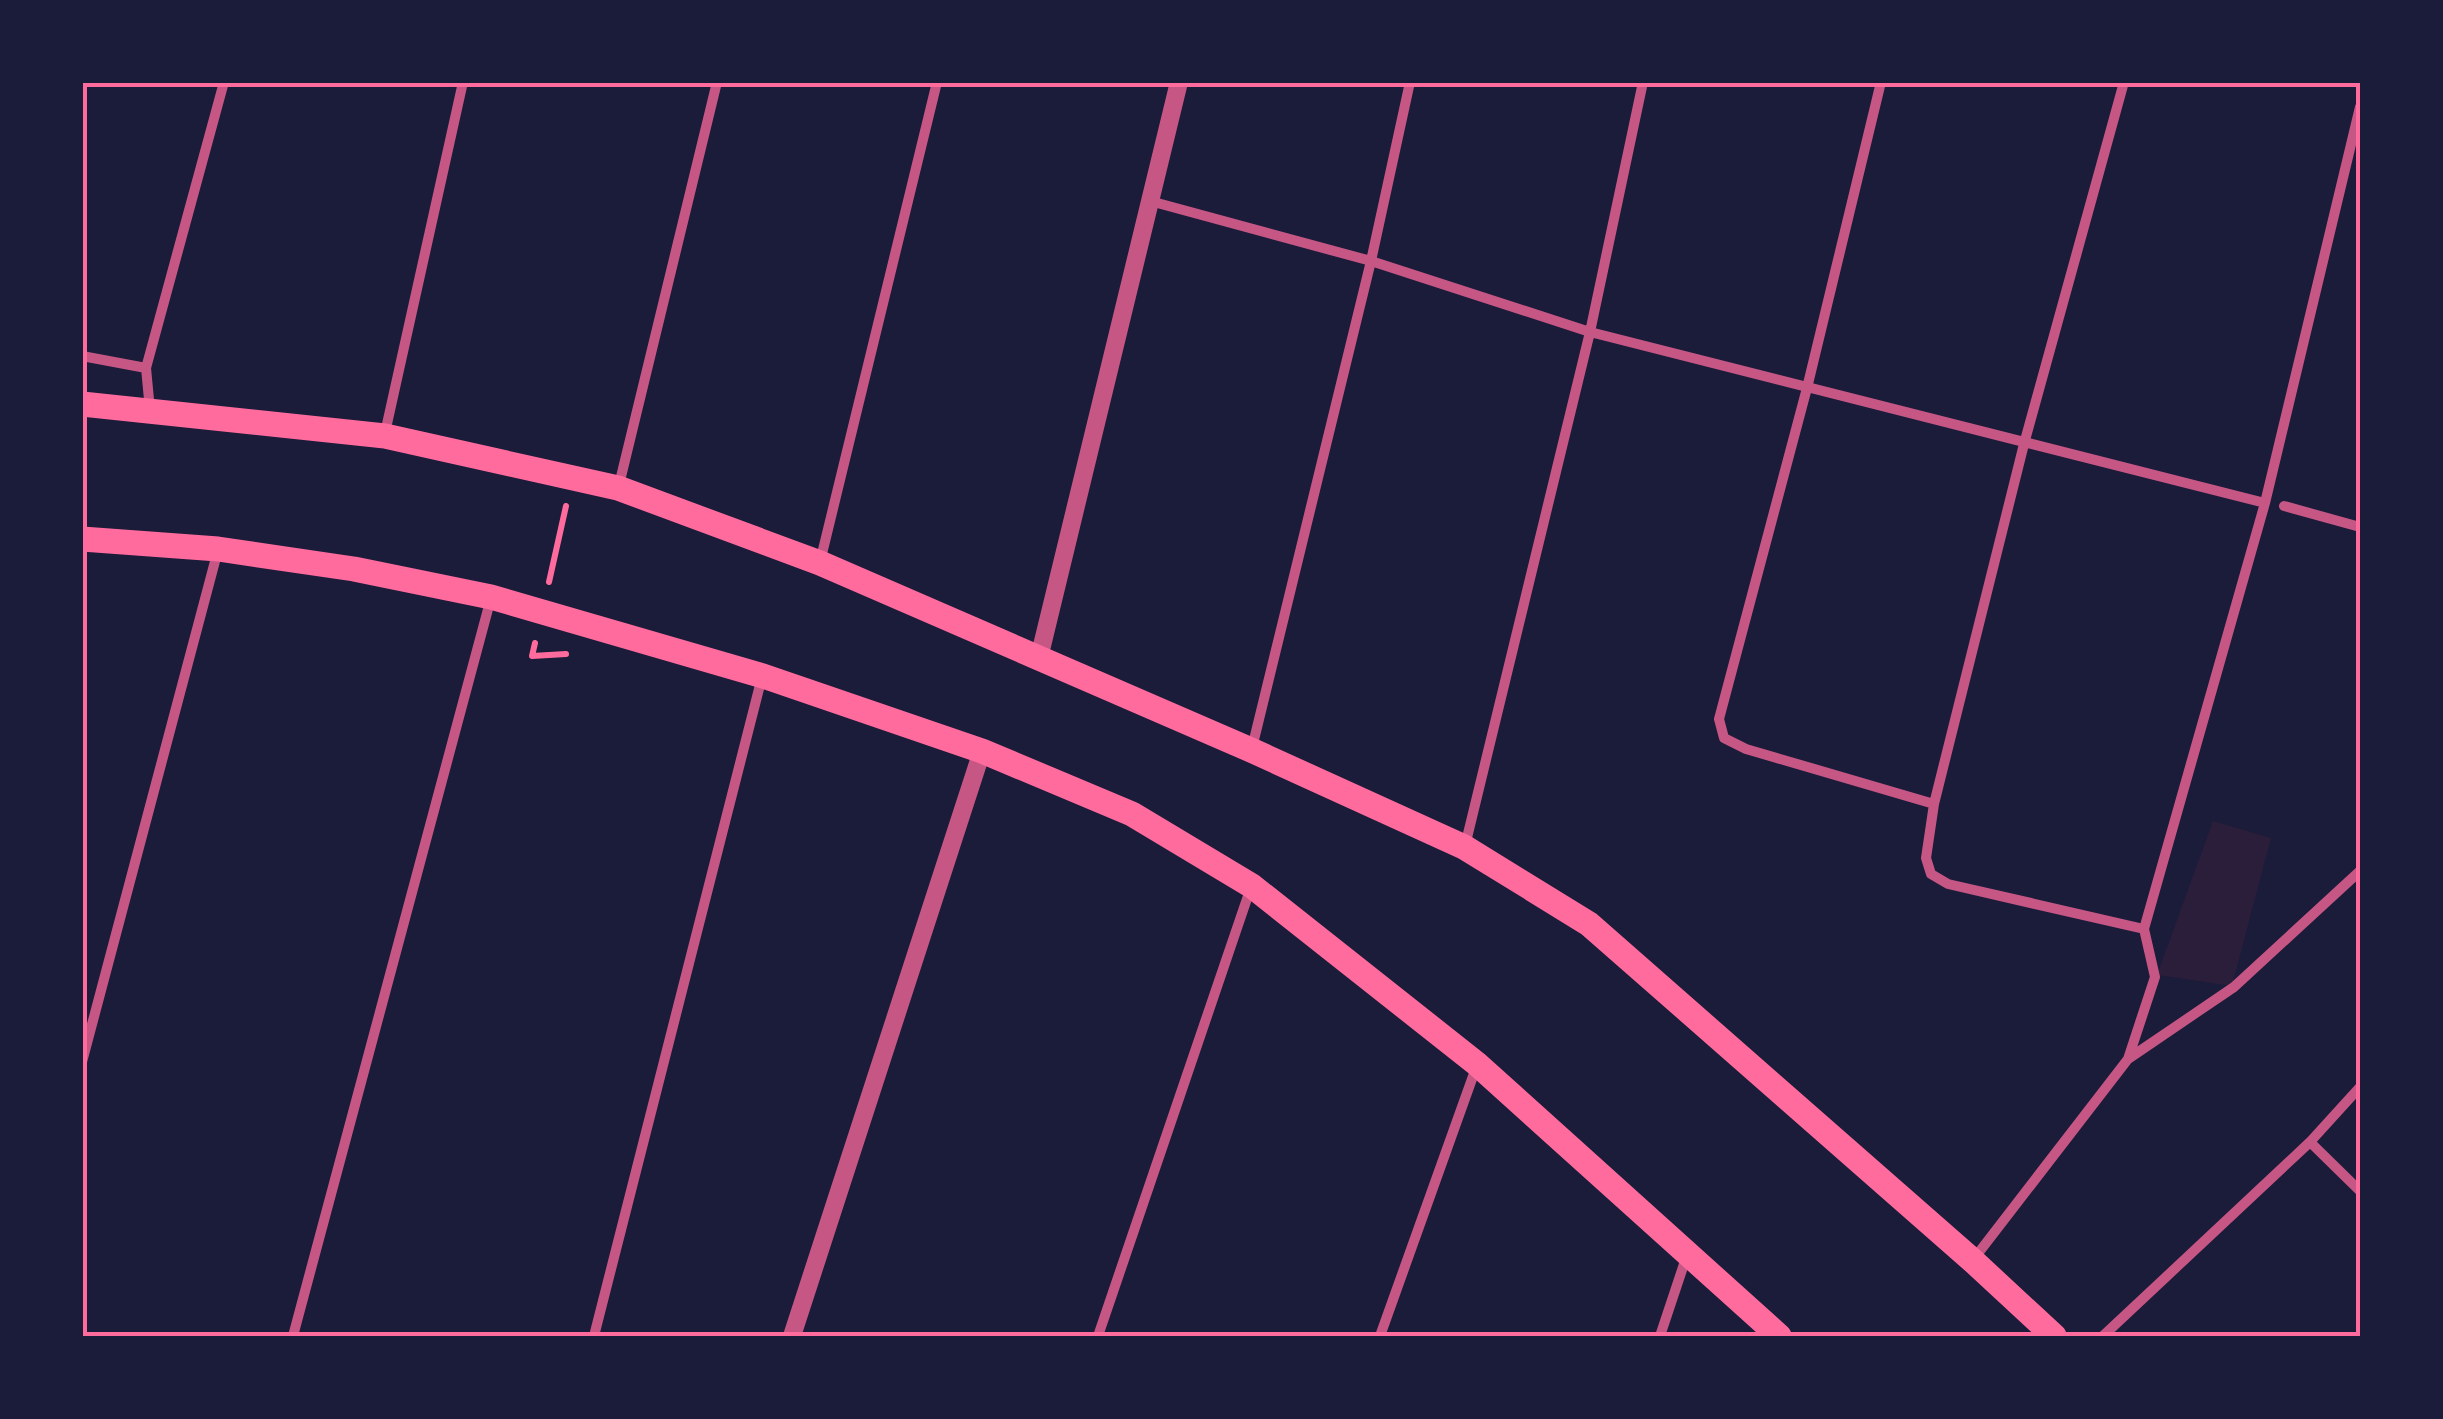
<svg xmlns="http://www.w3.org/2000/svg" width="2443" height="1419" viewBox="0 0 2443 1419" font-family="'PT Sans',sans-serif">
  <rect width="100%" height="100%" fill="#1b1b3a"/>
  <!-- green -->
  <path fill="#2a1e3b" d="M2213,821l58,17 -39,148 -75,-11z"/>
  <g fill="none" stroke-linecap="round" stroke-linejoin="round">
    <!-- path -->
    <path stroke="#ff6b9d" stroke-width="6" d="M549,582l17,-76
      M535,643l-3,13 34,-2"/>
    <!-- minor -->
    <path stroke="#c65784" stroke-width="10" d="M1881,82l-74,306 -88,331 5,19 22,11 188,55
      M2124,82l-100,362 -90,360 -8,54 5,16 17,10 196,45
      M1150,201l221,60 219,71 675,171
      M82,356l64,12
      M150,410l-4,-42 78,-286
      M385,433l78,-351
      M619,485l98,-403
      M2284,506l76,21
      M820,562l117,-480
      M1252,748l119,-487 39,-179
      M1465,846l125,-514 53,-250
      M2128,1059l27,-82 -11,-48 121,-426 95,-396
      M82,1062l136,-512
      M2310,1142l50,49
      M1973,1260l155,-201 106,-72 126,-116
      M293,1336l198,-738
      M594,1336l168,-659
      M1098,1336l153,-449
      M1380,1336l97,-271
      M1660,1336l27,-81
      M2103,1336l207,-194 50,-55"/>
    <!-- tertiary -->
    <path stroke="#c65784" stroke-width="18" d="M1039,658l140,-576
      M792,1336l190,-585"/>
    <!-- primary -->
    <path stroke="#ff6b9d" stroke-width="25" d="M82,404l303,32 233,52 202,75 431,187 213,97 125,77 383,336 82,76
      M82,539l136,10 136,20 137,28 272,79 219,75 150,63 120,72 225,178 302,272"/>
  </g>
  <!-- border -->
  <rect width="2443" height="1419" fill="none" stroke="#1b1b3a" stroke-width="170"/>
  <rect x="85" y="85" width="2273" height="1249" fill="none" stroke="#ff6b9d" stroke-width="4"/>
</svg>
